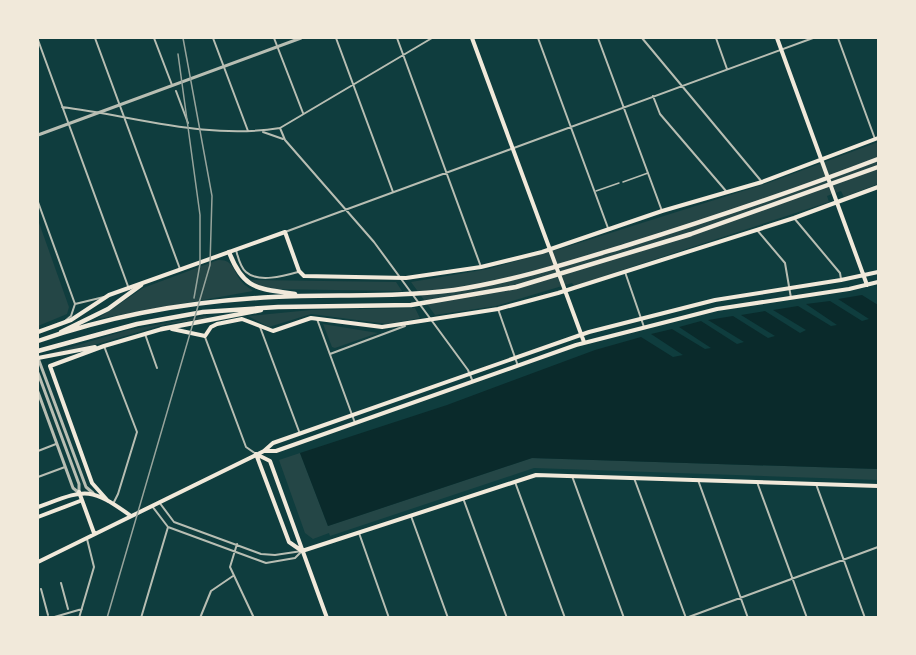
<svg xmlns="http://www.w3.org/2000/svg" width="916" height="655" viewBox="0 0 916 655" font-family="'Zilla Slab',serif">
  <rect width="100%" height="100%" fill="#0f3d3e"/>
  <!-- green -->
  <path fill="#244646" d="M878,142v42l-34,13 -3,-6 -14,5 2,6 -255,84 -2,-3 -76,23 -61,9 -24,-33 77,-13 78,-22 202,-64z
    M38,220l31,87 -2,7 -29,12z
    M218,260c16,-1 15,12 24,22 3,4 8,6 11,9l-156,28 46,-31z
    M251,280l145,2 6,9 -136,-2 -14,-5z
    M415,308l5,10 -33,6 -76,-10 -42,13 -21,-11 63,-6z
    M205,316l4,2 -43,6 -72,21 -56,12 90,-27z
    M323,324l55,9 -43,15 -3,-1z
    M300,453l28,73 204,-68 346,11v11l-344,-12 -204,68 -1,-3 -16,6 -8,-6 -26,-73z"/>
  <!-- water -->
  <path fill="#0a2a2b" d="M862,295l16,10v164l-346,-11 -204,68 -28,-73 147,-48 148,-55 46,-13 32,20 10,-2 -32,-21 21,-5 33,20 6,-1 -32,-21 22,-6 36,23 7,-2 -36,-22 25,-4 35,22 7,-2 -34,-21 24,-4 35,22 6,-3 -33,-20 25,-4 33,20 6,-1 -31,-21 24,-3 32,20 7,-2 -31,-20z"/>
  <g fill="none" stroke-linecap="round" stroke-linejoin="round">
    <!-- service -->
    <path stroke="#b8beb3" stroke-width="1.5" d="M623,182l25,-9
      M596,191l23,-8"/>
    <!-- pedestrian -->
    <path stroke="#b8beb3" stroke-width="2" d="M176,91l12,32
      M61,583l7,26
      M41,589l7,26"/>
    <!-- minor -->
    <path stroke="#b8beb3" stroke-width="2" d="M95,38l85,231
      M154,38l18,47
      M213,38l35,93
      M274,38l29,75
      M336,38l57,154
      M397,38l84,229
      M538,38l70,190
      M598,38l64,173
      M642,38l120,144
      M716,38l11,31
      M838,38l37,101
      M38,40l91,249
      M653,96l7,18 66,77
      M62,107c72,9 144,33 218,21l152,-90
      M280,128l5,12 89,102 94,128 5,12
      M263,132l20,7
      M38,202l37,102 -4,12 -6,5
      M794,218l46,55 1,6
      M757,230l28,33 6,35
      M285,232l528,-194
      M236,250c2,7 4,17 10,22 12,11 38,4 52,0
      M625,272l19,55
      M75,304l29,-7
      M498,309l20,57
      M317,319l38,104
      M260,327l40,107
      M145,334l12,34
      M205,337l41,110 10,7
      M104,346l33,86 -19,62 -5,10
      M330,354l75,-28
      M38,451l18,-7
      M572,476l52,142
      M38,477l27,-10
      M634,478l52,140
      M698,480l50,138
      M515,482l50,136
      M757,482l50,136
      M816,484l49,134
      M463,498l44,120
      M159,502l15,20 87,32 14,1 27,-4
      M152,506l16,21
      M411,516l37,102
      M168,527l98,36 29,-5 7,-7
      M359,533l30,85
      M237,544l-7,23 24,51
      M51,618l31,-9
      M79,618l15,-51 -7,-28
      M141,618l27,-91
      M200,618l11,-27 22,-15
      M686,618l192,-71"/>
    <!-- tertiary -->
    <path stroke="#b8beb3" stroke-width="3" d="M38,135l263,-97
      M38,358l48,129 7,6
      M38,373l41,111v8
      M38,392l35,96 5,4"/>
    <!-- secondary -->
    <path stroke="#f1e9da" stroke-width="4" d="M472,38l112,304
      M777,38l90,247
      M172,329l33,7 6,-9 6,-3 25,-5 31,12 38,-13 71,9 116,-18 60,-16 236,-75 84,-31
      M38,332l33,-12 38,-25 176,-63 14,39 5,5 102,2 75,-11 61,-15 120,-41 100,-29 116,-44
      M38,358l57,-11
      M265,451h11l300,-106 141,-36 132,-20 29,-7
      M256,454l33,88 13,9 234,-76 342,11
      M256,454l14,7 57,157
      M79,492l15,41
      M108,501l-16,-18 -42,-117 54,-20 58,-17
      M38,507c47,-17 50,-22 93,9
      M38,517l42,-16
      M38,562l226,-111 9,-8 316,-111 126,-32 126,-20 37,-8"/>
    <!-- motorway -->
    <path stroke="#f1e9da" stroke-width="4.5" d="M229,252c15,39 29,36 66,42
      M162,329l99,-19
      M61,332l47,-23 33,-24
      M38,341c74,-26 156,-40 235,-44 61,-3 121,1 181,-7 59,-9 115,-27 171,-44 86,-27 170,-55 253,-87
      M38,351l99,-27 66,-12 75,-5 133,-2 105,-18 175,-53 187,-67"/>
    <!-- rail -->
    <path stroke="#97a49c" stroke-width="1.5" d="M178,54l22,161v49l-6,34
      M107,618l103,-353 2,-69 -29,-158"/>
  </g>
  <!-- border -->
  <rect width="916" height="655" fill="none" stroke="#f1e9da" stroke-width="78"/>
</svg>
